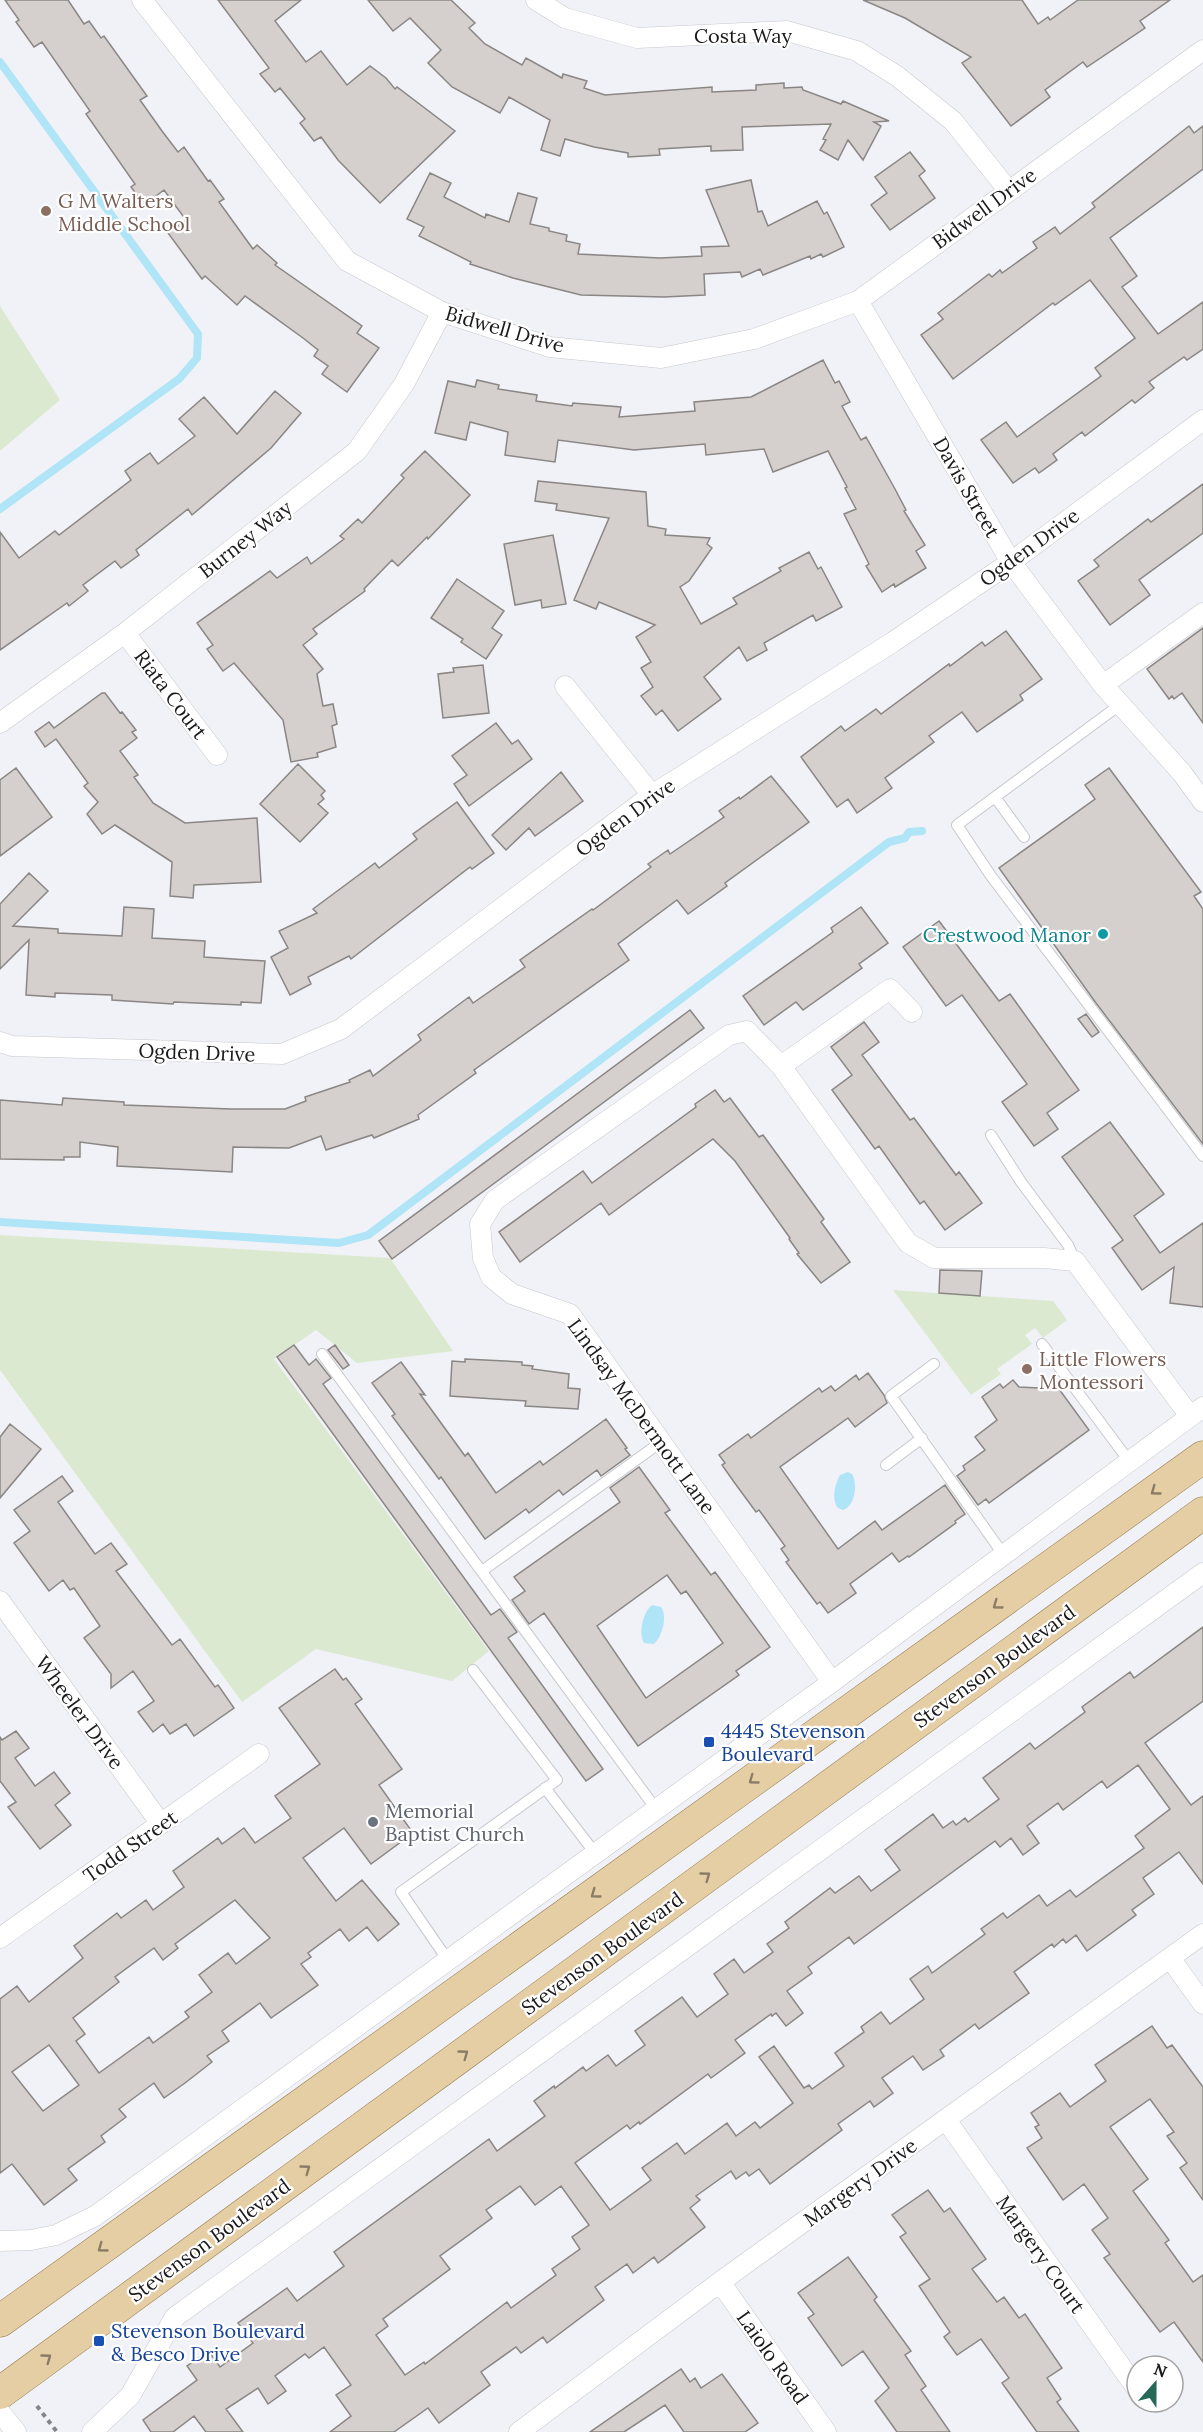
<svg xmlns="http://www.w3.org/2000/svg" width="1203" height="2432" viewBox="0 0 1203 2432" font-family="Lora,serif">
  <rect width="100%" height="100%" fill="#f1f2f7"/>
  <!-- green -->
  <path fill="#dae9cf" d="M0,306l60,94 -60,51z
    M0,1235l390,23 63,93 -96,12 -41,-33 -42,29 215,292 -37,30 -136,-32 -74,53 -242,-332z
    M893,1290l160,11 14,19 -24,18 -8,-10 -10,7 7,9 -35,25 4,5 -30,21z"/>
  <!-- water -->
  <path fill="#b0e4f7" d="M848,1472l4,2c6,10 3,32 -9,36l-5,-2c-7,-8 -3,-24 2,-33z
    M652,1605l9,2c7,9 1,30 -7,37l-10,-1c-6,-10 -1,-31 8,-38z"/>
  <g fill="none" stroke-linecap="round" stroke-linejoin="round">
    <!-- stream -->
    <path stroke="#b0e4f7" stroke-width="8" d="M0,62l198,272 -1,24 -18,21 -179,130
      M0,1222l339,21 29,-8 521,-393 16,-4 4,-6 13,-1"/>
  </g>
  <!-- building -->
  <path fill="#d5d0ce" stroke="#8a8683" stroke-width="1.5" fill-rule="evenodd" d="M5,0h63l16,24 5,-3 12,17 3,-2 43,60 -7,4 22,31 16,21 6,-5 24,34 2,-1 14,19 -5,3 34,47 4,-4 20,18 -2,2 87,61 -5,7 22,15 -32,44 -25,-18 6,-8 -14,-10 4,-6 -15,-12 -58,-42 -8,9 -32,-29 -3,3 -34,-46 18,-13 -22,-30 -20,15 -13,-18 4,-3 -49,-70 4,-3 -48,-69 -8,5 -18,-25 3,-2z
    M218,0h83l-26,21 31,41 15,-11 26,34 23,-19 16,12 9,11 2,-2 58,44 -75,72 -42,-43 -17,-23 -7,4 -14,-18 5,-4 -25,-31 -5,4 -15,-18 9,-6z
    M368,0h83l24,23 -6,5 16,16 37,21 4,-7 36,20 1,-4 24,7 -3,7 21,7 107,-8v5l44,-2v-5l28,-2v5l18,-1 1,3 38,14 2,-3 46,20 -15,1 7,4 -18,34 -15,-20 -10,20 -18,-10 6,-10 -3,-1 8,-15 -89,3 1,23 -32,1v-5l-52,3 1,6 -32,2v-4l-34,-6 -29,-8 -5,17 -19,-6 9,-30 -41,-23 -9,16 -48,-26 -24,-24 13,-13 -31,-32 -17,13z
    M863,0h159l16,24 10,-7 2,3 28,-20h92l-30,21 5,7 -58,39 -4,-5 -38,28 5,7 -39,29 -49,-63 9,-6 -66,-39z
    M1189,126l5,7 9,-7v43l-93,69 27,38 -15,11 36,47 45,-32v47l-16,11 -3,-3 -35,25 5,6 -19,15 -3,-3 -47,36 -3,-4 -29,22 4,6 -18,13 -4,-5 -22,15 -32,-43 25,-18 11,15 84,-61 -6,-8 40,-30 -45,-58 -35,25 -2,-2 -100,76 -32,-44 22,-16 -5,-6 51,-39 3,3 8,-7 2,3 35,-25 -4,-6 22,-15 5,7 35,-27 -3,-4z
    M910,152l15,19 -6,5 16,22 -45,32 -19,-25 16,-12 -12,-16z
    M430,173l21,10 -7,14 41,21 1,-4 23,8 9,-29 19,5 -7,26 19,4v3l18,4 -1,6 14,3 -2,10 82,4 42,-2 -1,-9 28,-1 -23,-56 45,-10 7,32 4,-1 6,15 49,-25 7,13 3,-2 17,35 -21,10 -2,-3 -10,5 -1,-3 -47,19 -3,-6 -18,8 -2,-5 -36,2 1,21 -41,2 -83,-2 -68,-17 -43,-14 1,-2 -52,-26 5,-9 -17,-8z
    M823,360l12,23 4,-2 11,21 -8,4 19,34 5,-3 29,52 11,21 -2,1 21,34 -9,6 10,17 -31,19 -1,-3 -12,8 -16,-26 3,-2 -25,-50 12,-5 -11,-21 2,-1 -19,-36 -55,21 -9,-23 -58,6 -1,-11 -71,6 -76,-10 -3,22 -50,-7 3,-23 -38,-10 -4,18 -31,-7 13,-52 27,6 2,-7 22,5 -1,4 39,6 -1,6 36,5 1,-3 48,4 -2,10 76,-6 -1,-9 57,-5z
    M275,391l26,22 -30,35 -79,67 -4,-6 -52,41 3,5 -18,13 -6,-7 -32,24 5,6 -19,15 -2,-3 -67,47v-118l19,26 36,-27 4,4 72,-55 -6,-9 25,-18 8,11 37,-28 -16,-17 25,-22 33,37z
    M425,451l45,44 -42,44 -1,-2 -29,29 -6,-6 -28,29 1,2 -52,38 4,5 -14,11 20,24 -6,5 6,32 10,-2 4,20 -5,2 4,21 -19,6 1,4 -27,5 -8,-42 -49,-57 -11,8 -16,-22 6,-4 -16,-22 73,-52 7,7 30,-21 4,7 33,-25 -4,-3 18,-17 4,4 42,-45 -3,-3z
    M538,481l108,11 2,34 18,3 -1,6 45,3 -3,6 5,4 -23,33 -9,6 21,37 36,-20 -4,-6 48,-27 -2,-3 30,-16 9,17 3,-2 21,40 -26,14 -3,-6 -49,28 3,7 -20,11 -8,-14 -35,30 17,22 -43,32 -16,-21 -6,5 -15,-19 12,-9 -12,-19 10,-6 -15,-25 19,-12 -56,-23 -3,7 -22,-9 35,-82 -53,-8 1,-6 -22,-3z
    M1203,484v49l-64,47 11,15 -40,30 -32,-44 21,-15 -5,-6 54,-41 3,3z
    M553,535l13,69 -24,4 -1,-8 -26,5 -11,-61z
    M457,579l47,32 -12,17 10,7 -16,24 -25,-17 2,-3 -32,-21z
    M1203,628v95l-21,-30 -8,6 -2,-3 -3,3 -22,-30z
    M1006,631l36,48 -22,16 3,5 -46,32 -15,-20 -33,24 5,6 -49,36 7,10 -35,25 -9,-14 -11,8 -36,-50 40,-31 4,5 31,-22 5,5 68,-50 1,2 32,-24 3,4z
    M483,665l6,48 -46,5 -5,-44 16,-2 -1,-4z
    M102,693h3l15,20 2,-1 14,18 -4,2 5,6 -17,13 18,24 -4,2 19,26 32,20 72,-5 4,64 -67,3 -1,13 -23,-2 2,-34 -57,-37 -13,9 -15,-20 11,-12 -14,-16 4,-3 -32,-44 -11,8 -10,-15 14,-10 5,6z
    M496,723l16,21 6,-4 14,19 -63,47 -15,-22 13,-9 -15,-19z
    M298,764l27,27 -4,4 3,4 -6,5 10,9 -28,29 -40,-38z
    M16,768l36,49 -52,39v-76z
    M1109,768l92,124 -7,4 9,13v235l-107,-141 -97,-135 96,-69 -10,-14z
    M561,772l22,29 -48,35 -6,-8 -23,22 -14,-15z
    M771,776l38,46 -84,61 2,3 -39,28 -11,-14 -59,44 11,16 -155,110 2,3 -58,42 1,4 -45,19 -2,-3 -46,15 -5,-14 -32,12 -56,-1 -1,25 -115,-6 1,-19 -38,-5v15h-16v3l-64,-1v-59l62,5 1,-7 61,4v3l107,4h54l21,-8 -1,-4 45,-15 -1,-2 21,-10 3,6 48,-36 -3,-5 32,-24 19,-14 4,6 52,-36 -5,-7 72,-51 1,1 58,-43 -3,-3 20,-14 2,4 54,-37 -5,-6 20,-14 1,2z
    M457,802l37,51 -22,16 -2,-2 -119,92 -2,-3 -41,21 3,7 -21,11 -19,-38 17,-9 -9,-17 38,-18 -4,-4 62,-46 4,5 38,-29 -4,-5z
    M29,873l19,18 -35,35 45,3v4l64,3 2,-29 30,2 -2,29 53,3 -1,16 61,4 -4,42 -20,-1v3l-67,-3 -1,2 -61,-4v-5l-57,-2v4l-29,-2 3,-55 -29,29v-65z
    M861,907l27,36 -29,21 3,4 -59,42 -7,-8 -32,23 -21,-29 90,-64 -2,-4z
    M939,921l60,80 11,-7 69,96 -32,23 11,16 -24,17 -32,-44 25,-18 -65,-89 -16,11 -43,-59z
    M690,1010l14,18 -312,231 -13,-18z
    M1086,1014l13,18 -7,5 -14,-18z
    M864,1022l15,20 -17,13 48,65 4,-2 42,57 3,-3 23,31 -37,27 -21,-29 -4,3 -41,-58 -4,3 -43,-59 20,-15 -21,-28z
    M715,1090l9,12 6,-4 29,39 4,-2 61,84 -3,3 29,40 -29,21 -24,-29 2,-1 -10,-14 1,-1 -55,-77 -22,-22 -104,76 -8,-12 -81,59 -21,-30 84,-61 9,12 104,-76 -1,-3z
    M1110,1122l54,72 -30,22 26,37 43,-30v84l-33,-4 4,-36 -32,23 -30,-42 11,-8 -61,-83z
    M940,1270l42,1 -2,25 -41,-3z
    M294,1345l15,20 7,-6 15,19 -8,6 168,231 9,-6 17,23 -9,6 95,131 -17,12 -309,-424z
    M335,1345l14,20 -6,4 -15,-19z
    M465,1359l57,3v3l11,1 -1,3 37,5 -1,14 12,1 -2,20 -53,-3 1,-5 -76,-5 2,-35 13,1z
    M401,1362l24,33 -5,-1 45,62 3,-3 28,40 44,-32 3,4 63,-46 21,29 -2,1 5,6 -29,21 -4,-6 -34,25 -4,-5 -30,23 -3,-4 -41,30 -44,-62 -2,2 -47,-63 3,-2 -23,-31z
    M868,1373l16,22 3,8 -32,24 -7,-9 -68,49 58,82 37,-28 7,9 63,-45 20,29 -10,7 1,2 -47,34 -1,-1 -9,6 -7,-9 -42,31 6,9 -28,20 -8,-11 -3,2 -31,-42 3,-2 -8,-11 4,-3 -26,-36 -3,2 -22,-30 -12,-17 3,-2 -6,-8 29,-21 3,4 68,-50 3,4 9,-6 4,5 21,-16 3,5z
    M1013,1380l6,7 40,2 30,41 -100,73 -3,-4 -8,6 -21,-29 8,-6 -2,-4 22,-16 -10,-13 22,-17 -15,-23 18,-13 3,4z
    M10,1424l31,25 -41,49v-61z
    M639,1467l31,43 -5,3 46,62 4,-3 55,75 -34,24 3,4 -101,71 -94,-133 -15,11 -17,-24 13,-9 -11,-14 106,-75 -10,-14zM667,1575l14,19 5,-3 37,52 -77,55 -49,-72z
    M62,1476l11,15 -15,11 37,52 16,-11 16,21 -11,7 56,74 8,-6 35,48 3,-2 16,23 -40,28 -8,-12 -16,10 -7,-10 -10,8 -15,-20 16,-11 -21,-30 -22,17v-14l-27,-36 16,-12 -26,-38 -4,2 -7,-10 -14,11 -35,-48 16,-12 -16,-21z
    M1203,1627v74l-58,42 46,62 12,-9v88l-24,-32 -36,26 11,16 -22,16 4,5 -49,36 -11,-16 -10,8 -3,-4 -9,8 -2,-3 -38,28 15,21 -50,36 -4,-5 -35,26 4,6 -21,14 -10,-14 -31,22 11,15 -19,14 -4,-6 -32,23 4,6 -72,54 -11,-15 -10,7 -3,-4 -10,7 -5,-8 -35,25 4,4 -10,8 15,19 -47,36 -4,-6 -21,16 -6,-9 -32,23 9,13 -57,43 -4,-6 -22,16 -5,-6 -35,25 9,13 -51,38 -11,-15 -34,24h-64l21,-16 -15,-21 15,-10 -27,-38 -15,11 -4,-4 -30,22 11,15 -18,13 -10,-16 -32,21 17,23h-37l-12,-16 -21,16h-22l-8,-12 54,-40 -10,-14 22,-15 11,16 33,-24 -15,-20 49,-35 10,13 47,-35 -10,-14 155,-113 8,12 48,-35 -11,-15 20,-15 1,2 28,-21 3,4 22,-16 8,11 29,-21 -10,-14 47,-34 15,20 31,-23 -14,-20 20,-15 10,14 29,-21 -6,-8 22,-16 -4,-6 45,-34 5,5 24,-17 12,15 29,-21 -15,-20 48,-36 10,14 10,-7 3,4 9,-7 3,4 31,-23 -16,-21 47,-35 5,6 50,-37 -3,-5 48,-35 4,6zM1138,1765l32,44 -35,27 9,12 -68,49 -6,-7 -23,16 -8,-11 -32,23 -4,-5 -22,16 4,5 -53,39 -4,-7 -18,13 14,20 -34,25 -9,-12 -20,15 3,5 -29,21 9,13 -32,23 -3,-4 -5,3 -30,-42 -15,11 34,46 -33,25 -5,-6 -19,14 -9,-13 -42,31 -8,-11 -35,25 9,12 -41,30 -35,-47 52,-38 3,4 9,-7 1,2 68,-50 3,4 34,-25 -10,-13 36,-26 1,2 4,-3 10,13 17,-13 -16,-22 25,-18 -4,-6 41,-30 5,7 141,-103 5,6 11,-9 12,17 16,-12 -12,-17 31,-23 5,7 39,-29 5,7zM520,2186l15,19 26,-19 28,39 -17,12 8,12 -28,20 4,6 -45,33 -4,-6 -82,62 -1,-2 -19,13 -29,-40 12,-9 -5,-7 67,-50 -10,-13 52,-38 -6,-8z
    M335,1669l8,11 3,-2 16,21 -7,5 47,65 -23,16 34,48 -42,31 -27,-36 -41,30 33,43 26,-21 37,44 -21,17 -11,-14 -18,14 -9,-12 -32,24 3,4 -10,7 17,21 -47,33 -11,-15 -38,28 7,10 -22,15 5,6 -27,21 -21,15 -10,-15 -35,26 7,8 -25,19 4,6 -37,27 9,11 -33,25 -32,-41 -12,9v-174l17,-13 12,16 54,-44 -9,-12 18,-14 25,-19 4,5 25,-18 7,10 31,-23 -11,-16 45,-33 4,6 22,-16 11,15 36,-25 -16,-22 45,-32 -41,-56zM235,1900l35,38 -34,26 -8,-11 -29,22 13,17 -27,20 4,5 -36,26 -4,-6 -50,36 -23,-32 9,-7 -12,-16 46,-36 -4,-5 39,-29 9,12 15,-12 -3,-4zM49,2045l30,40 -36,26 -31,-39z
    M16,1731l13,17 -14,10 20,28 19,-14 16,21 -15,12 16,20 -31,24 -32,-42 8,-5 -16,-21v-44l2,3z
    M1152,2026l15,22 5,-3 31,42v113l-23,-32 7,-5 -20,-27 7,-4 -24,-33 -40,28 38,52 -15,12 36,49 -4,3 28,39 10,-7v87l-29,-40 -14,10 -56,-74 6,-4 -18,-24 16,-12 -24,-34 -21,16 -36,-52 15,-10 -7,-11 4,-2 -8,-12 29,-20 10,14 36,-26 -11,-16z
    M928,2190l16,22 6,-4 36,51 -14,10 25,33 7,-5 15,21 6,-4 37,54 -15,10 14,21 -4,3 22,30h-42l-35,-49 7,-5 -28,-39 -24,16 -13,-18 6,-5 -31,-46 11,-7 -30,-42 6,-4 -14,-18z
    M848,2257l29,40 -3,3 37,51 -6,4 21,31 -5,4 29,42h-53l-22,-31 14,-13 -26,-37 -21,15 -34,-48 6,-4 -16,-21z
    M681,2369l9,13 5,-4 6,10 21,-14 36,49 -13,9h-61l-19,-27 -41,27h-34z"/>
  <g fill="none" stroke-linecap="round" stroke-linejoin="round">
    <defs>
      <path id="service" d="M1121,704l-164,121 34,51 212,280
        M995,797l29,40
        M991,1135l30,47 47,63 7,16
        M1042,1344l87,117
        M322,1354l334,455
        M934,1364l-43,32 112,158
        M886,1465l36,-27
        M482,1571l179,-129
        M545,1788l50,65
        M447,1959l-46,-67 156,-112 -84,-110"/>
      <path id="minor" d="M142,0l205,261 95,51 108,35 111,11 93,-19 104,-38 345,-251
        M536,0l29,18 72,20 150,-7 70,20 40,25 56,45 55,69
        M858,301l153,261 92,123 79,88 21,29
        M125,633l92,122
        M1103,685l100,-72
        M565,686l87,109
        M0,723l125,-90 232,-182 47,-67 38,-72
        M0,1042l12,4 270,8 59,-25 311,-234 241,-153 118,-80 192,-142
        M781,1066l109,-77 22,23
        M0,1601l161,223
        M832,1682l-262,-368 -58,-20 -21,-17 -8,-19 -3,-34 15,-24 234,-165 18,-4 34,35 127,177 26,15h110l31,3 115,155
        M0,1938l259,-184
        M1170,1958l33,46
        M946,2120l191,269
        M0,2241l31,-1 25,-5 39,-19 737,-534 371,-275
        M720,2282l106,150
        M0,2412l16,20
        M92,2432l38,-36 45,-79 1028,-744
        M519,2432l201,-150 483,-348"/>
      <path id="primary" d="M0,2321l1203,-864
        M0,2393l1203,-880"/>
    </defs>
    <!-- service casing -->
    <use href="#service" stroke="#c7c8cc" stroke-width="12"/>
    <!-- minor casing -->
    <use href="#minor" stroke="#c7c8cc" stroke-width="21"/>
    <!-- primary casing -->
    <use href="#primary" stroke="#947a4d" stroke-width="33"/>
    <!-- path -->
    <path stroke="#858589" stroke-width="4" stroke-dasharray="4.5 4.5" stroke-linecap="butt" d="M37,2406l20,26"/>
    <!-- service -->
    <use href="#service" stroke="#fff" stroke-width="10"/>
    <!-- minor -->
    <use href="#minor" stroke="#fff" stroke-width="20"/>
    <!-- primary -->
    <use href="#primary" stroke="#e6cea4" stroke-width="32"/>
  </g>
  <!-- one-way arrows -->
  <defs><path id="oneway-chevron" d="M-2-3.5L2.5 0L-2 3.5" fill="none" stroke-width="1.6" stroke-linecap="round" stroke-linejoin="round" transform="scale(1.5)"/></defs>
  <g stroke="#8a7d67">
    <use href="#oneway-chevron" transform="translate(1155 1491) rotate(144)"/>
    <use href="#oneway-chevron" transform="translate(997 1605) rotate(144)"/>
    <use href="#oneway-chevron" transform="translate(753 1780) rotate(144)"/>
    <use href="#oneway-chevron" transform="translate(706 1876) rotate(-36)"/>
    <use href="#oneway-chevron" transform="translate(595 1894) rotate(144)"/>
    <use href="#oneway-chevron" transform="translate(464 2054) rotate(-36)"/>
    <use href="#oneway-chevron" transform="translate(306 2169) rotate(-36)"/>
    <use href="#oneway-chevron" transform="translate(102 2248) rotate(144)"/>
    <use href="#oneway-chevron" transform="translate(47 2358) rotate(-36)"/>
  </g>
  <!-- markers -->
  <g fill="#8d6e63" stroke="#fff" stroke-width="2">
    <circle cx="46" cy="211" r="6"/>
    <circle cx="1027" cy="1369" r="6"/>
  </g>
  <circle fill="#0f9aa8" stroke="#fff" stroke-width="2" cx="1103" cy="934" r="6"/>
  <g fill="#1a4fb4" stroke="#fff" stroke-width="2">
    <rect x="703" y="1736" width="12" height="12" rx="3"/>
    <rect x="93" y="2335" width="12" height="12" rx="3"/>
  </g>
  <circle fill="#6b7280" stroke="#fff" stroke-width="2" cx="373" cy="1822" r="6"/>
  <g text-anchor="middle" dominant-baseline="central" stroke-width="4.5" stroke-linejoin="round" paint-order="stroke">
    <!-- street labels -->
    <g font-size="20" fill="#1a1a1c" stroke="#fff">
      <text x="743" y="35">Costa Way</text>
      <text transform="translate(984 208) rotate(-36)">Bidwell Drive</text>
      <text transform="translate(505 329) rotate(16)">Bidwell Drive</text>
      <text transform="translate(967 487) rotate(60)">Davis Street</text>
      <text transform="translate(245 539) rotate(-38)">Burney Way</text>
      <text transform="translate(1029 547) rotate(-36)">Ogden Drive</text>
      <text transform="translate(171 694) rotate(53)">Riata Court</text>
      <text transform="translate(625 817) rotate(-36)">Ogden Drive</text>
      <text transform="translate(197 1052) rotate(2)">Ogden Drive</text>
      <text transform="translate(642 1416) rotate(54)">Lindsay McDermott Lane</text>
      <text transform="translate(994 1666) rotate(-36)">Stevenson Boulevard</text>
      <text transform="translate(80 1712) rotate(54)">Wheeler Drive</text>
      <text transform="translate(130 1846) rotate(-35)">Todd Street</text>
      <text transform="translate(602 1953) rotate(-36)">Stevenson Boulevard</text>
      <text transform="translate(860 2182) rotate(-36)">Margery Drive</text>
      <text transform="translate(209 2240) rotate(-36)">Stevenson Boulevard</text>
      <text transform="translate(1041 2254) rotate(55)">Margery Court</text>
      <text transform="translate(773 2357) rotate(55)">Laiolo Road</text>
    </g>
    <!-- education labels -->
    <g font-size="20" fill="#785e54" stroke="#fff" text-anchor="start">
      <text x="58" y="200">G M Walters<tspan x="58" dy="23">Middle School</tspan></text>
      <text x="1039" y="1358">Little Flowers<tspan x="1039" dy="23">Montessori</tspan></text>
    </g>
    <!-- culture labels -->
    <g font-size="20" fill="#0d838f" stroke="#fff" text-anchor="end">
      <text x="1091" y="934">Crestwood Manor</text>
    </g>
    <!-- transit labels -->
    <g font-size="20" fill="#164399" stroke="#fff" text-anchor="start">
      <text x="721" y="1730">4445 Stevenson<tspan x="721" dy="23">Boulevard</tspan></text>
      <text x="111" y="2330">Stevenson Boulevard<tspan x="111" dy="23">&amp; Besco Drive</tspan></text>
    </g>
    <!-- worship labels -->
    <g font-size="20" fill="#5b616d" stroke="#fff" text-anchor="start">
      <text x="385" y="1810">Memorial<tspan x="385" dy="23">Baptist Church</tspan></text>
    </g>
  </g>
  <!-- north arrow -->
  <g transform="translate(1155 2384) rotate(21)"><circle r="28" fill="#ffffff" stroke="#a3a3a4" stroke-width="1.5"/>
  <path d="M0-4.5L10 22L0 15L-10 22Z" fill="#276959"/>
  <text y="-9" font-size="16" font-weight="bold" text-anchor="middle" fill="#1a1a1c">N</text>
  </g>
</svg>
